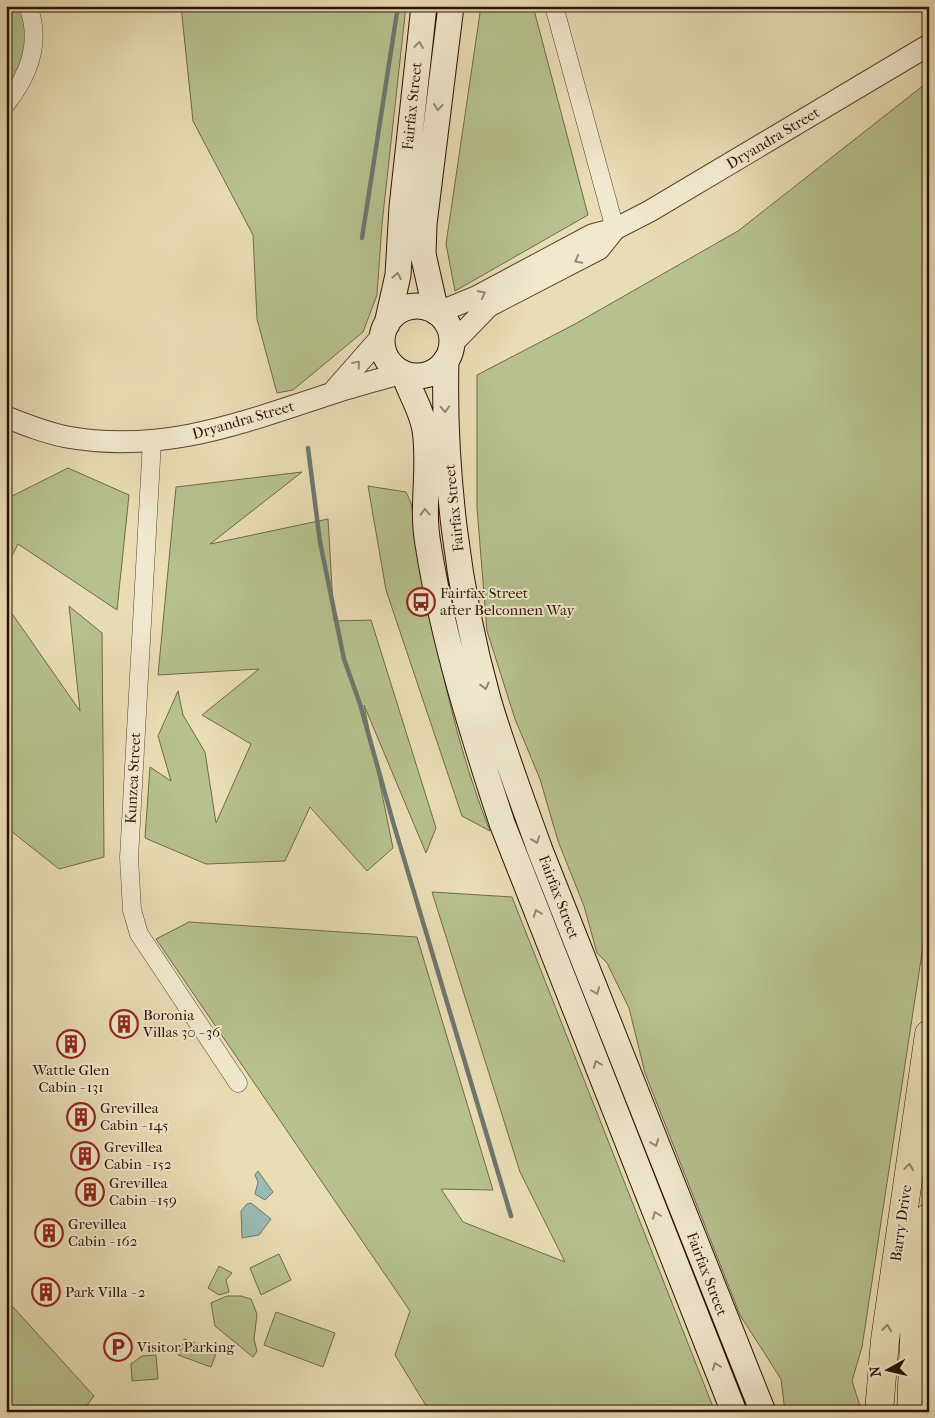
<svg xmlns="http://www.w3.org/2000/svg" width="935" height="1418" viewBox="0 0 935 1418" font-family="'IM FELL French Canon',serif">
  <rect width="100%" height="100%" fill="#e9ddb5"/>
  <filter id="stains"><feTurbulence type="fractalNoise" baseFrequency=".004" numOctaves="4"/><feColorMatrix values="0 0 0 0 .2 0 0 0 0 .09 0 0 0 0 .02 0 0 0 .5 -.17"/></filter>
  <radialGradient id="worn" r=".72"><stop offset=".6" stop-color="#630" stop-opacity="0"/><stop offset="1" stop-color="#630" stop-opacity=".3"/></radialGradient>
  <!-- green -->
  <path fill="#b6c18e" stroke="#716949" d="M6,6h22l5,33 -27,65z
    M181,6h225l-24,218 -5,71 -14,37 -70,58 -16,3 -20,-74 -4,-84 -60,-114z
    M481,6h52l55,209 -133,76 -9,-47z
    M929,81v826l-67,440 -10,34 8,25 -1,6h-74l-4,-33 -41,-64 -95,-242 -16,-65 -22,-45 -10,-10 -13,-47 -26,-65 -18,-62 -25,-60 -28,-88 -10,-123v-133l98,-51 163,-93z
    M68,468l61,27 -12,115 -99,-66 -12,24v-69z
    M302,472l-92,72 118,-25 6,102 37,-1 65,208 -10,25 -62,-148 29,143 -26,23 -57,-64 -25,54 -79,3 -61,-26 5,-71 21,14 -13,-45 20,-45 5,24 22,37 11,71 35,-79 -49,-29 57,-46 -101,6 18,-188z
    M368,486l38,6 5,11c19,111 37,222 79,328l-28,-15 -76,-226z
    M6,605l74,106 -11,-105 33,27 2,224 -45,12 -53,-42z
    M432,892l80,5 203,515h-285l-35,-57 15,-44 -254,-372 33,-17 228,15 76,253 -52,-1 22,33 102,40 -45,-90z
    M279,1254l12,26 -30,15 -11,-27z
    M219,1266l13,7 -6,7 3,12 -10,3 -11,-7z
    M227,1296h14l10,3 6,15 -3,25 3,12 -4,6 -38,-31 -4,-23z
    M13,1307l81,89 -12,16h-76v-104z
    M276,1312l59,21 -12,34 -59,-22z
    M184,1339l33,12 -6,16 -33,-12z
    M156,1355l2,24 -26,2 -1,-17 11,-8z"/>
  <!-- water -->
  <path fill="#99bbb4" stroke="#6d776e" d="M258,1171l15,21 -8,8 -10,-6 3,-12 -3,-7z
    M251,1203l20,16 -12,16 -17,3 -1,-27 6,-7z"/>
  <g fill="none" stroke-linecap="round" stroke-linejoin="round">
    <!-- stream -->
    <path stroke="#6d776e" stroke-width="4.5" d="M362,238l36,-232
      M308,448l12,94 24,117 16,45 33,118 118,394"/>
    <defs>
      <path id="minor" d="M554,6l61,223
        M6,104c23,-29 36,-61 22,-98
        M152,441l-23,417 3,52 7,24 99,149"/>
      <path id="tertiary" d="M437,313l39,-16 116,-62 23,-6 35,-18 279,-166
        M452,344l37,-38 110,-57 16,-20
        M332,393l51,-58
        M6,417c20,8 40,16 61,20 96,17 174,-14 263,-43 24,-8 48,-14 73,-21"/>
      <path id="secondary" d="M382 341a35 35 0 1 1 70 0a35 35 0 1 1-70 0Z
        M436,312l-13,-58 1,-30 27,-218
        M387,324l11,-49 4,-68 22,-201
        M446,360c-3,111 12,232 42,339 15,51 34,101 52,151l223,562
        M404,374c6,19 18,36 21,56 6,38 -4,76 3,114 15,96 44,188 74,279l232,589"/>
      <path id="primary" d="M879,1412l6,-72 44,-306
        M911,1412l4,-96 14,-99"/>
    </defs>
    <!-- minor casing -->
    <use href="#minor" stroke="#5b4430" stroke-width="19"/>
    <!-- tertiary casing -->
    <use href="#tertiary" stroke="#5b4430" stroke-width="23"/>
    <!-- secondary casing -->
    <use href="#secondary" stroke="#2c1104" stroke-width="27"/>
    <!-- primary casing -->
    <use href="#primary" stroke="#2c1104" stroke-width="29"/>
    <!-- minor -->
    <use href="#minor" stroke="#f1e9cf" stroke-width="18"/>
    <!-- tertiary -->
    <use href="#tertiary" stroke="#f1e9cf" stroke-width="21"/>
    <!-- secondary -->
    <use href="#secondary" stroke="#f1e9cf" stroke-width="25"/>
    <!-- primary -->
    <use href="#primary" stroke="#e9ddb5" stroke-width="28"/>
  </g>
  <!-- one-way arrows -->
  <defs><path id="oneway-chevron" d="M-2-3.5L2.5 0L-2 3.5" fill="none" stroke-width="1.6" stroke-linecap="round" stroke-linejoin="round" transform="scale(1.25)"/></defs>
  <g stroke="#988874">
    <use href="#oneway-chevron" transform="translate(419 45) rotate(-83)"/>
    <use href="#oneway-chevron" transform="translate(438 107) rotate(97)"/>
    <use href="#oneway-chevron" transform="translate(578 260) rotate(152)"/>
    <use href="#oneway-chevron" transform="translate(397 276) rotate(-80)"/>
    <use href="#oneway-chevron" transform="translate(482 294) rotate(-27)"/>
    <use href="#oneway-chevron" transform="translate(357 364) rotate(-49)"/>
    <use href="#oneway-chevron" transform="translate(445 409) rotate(87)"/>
    <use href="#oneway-chevron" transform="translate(425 512) rotate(-92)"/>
    <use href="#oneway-chevron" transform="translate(485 686) rotate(76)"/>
    <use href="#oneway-chevron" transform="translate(536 840) rotate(70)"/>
    <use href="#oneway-chevron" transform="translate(537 913) rotate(-111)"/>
    <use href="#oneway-chevron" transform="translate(596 991) rotate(69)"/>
    <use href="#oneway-chevron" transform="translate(597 1064) rotate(-111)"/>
    <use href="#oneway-chevron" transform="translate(655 1143) rotate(69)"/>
    <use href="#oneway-chevron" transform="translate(656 1215) rotate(-111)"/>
    <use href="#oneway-chevron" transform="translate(716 1366) rotate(-111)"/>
  </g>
  <g stroke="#948165">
    <use href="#oneway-chevron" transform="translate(909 1167) rotate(-82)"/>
    <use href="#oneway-chevron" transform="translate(887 1328) rotate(-82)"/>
  </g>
  <!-- icons -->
  <defs>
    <symbol id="bus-ring" viewBox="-11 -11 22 22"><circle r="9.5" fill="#f1e9cf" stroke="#8f2418" stroke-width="1.5"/><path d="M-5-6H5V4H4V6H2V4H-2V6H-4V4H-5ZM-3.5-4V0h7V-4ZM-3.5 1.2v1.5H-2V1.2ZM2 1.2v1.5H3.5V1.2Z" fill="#8f2418"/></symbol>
    <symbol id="building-ring" viewBox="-11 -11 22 22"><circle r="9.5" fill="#f1e9cf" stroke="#8f2418" stroke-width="1.5"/><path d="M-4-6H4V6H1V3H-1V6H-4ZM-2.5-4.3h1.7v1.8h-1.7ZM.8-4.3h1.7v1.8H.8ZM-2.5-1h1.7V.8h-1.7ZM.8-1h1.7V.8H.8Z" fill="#8f2418"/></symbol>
    <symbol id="parking-ring" viewBox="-11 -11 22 22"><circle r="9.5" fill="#f1e9cf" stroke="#8f2418" stroke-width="1.5"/><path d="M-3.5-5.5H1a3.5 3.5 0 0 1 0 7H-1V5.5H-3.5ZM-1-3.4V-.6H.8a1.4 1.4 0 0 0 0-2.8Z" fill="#8f2418"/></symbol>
  </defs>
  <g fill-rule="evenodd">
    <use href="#bus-ring" x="405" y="586" width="32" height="32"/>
    <use href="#building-ring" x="108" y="1008" width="32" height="32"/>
    <use href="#building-ring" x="55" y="1028" width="32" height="32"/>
    <use href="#building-ring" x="65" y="1101" width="32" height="32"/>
    <use href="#building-ring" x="69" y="1140" width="32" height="32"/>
    <use href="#building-ring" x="74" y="1176" width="32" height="32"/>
    <use href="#building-ring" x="33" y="1217" width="32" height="32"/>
    <use href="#building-ring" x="30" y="1276" width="32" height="32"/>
    <use href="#parking-ring" x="102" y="1331" width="32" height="32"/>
  </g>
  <g text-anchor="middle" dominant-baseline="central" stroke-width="4" stroke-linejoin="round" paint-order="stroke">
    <!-- street labels -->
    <g font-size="15" fill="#2c1104" stroke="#f1e9cf">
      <text transform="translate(412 106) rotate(-84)">Fairfax Street</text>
      <text transform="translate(773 138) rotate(-31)">Dryandra Street</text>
      <text transform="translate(243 420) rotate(-16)">Dryandra Street</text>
      <text transform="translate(454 508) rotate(-96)">Fairfax Street</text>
      <text transform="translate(133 778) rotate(-87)">Kunzea Street</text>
      <text transform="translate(559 897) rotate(69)">Fairfax Street</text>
      <text transform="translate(901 1223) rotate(-82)">Barry Drive</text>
      <text transform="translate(707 1274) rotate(69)">Fairfax Street</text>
    </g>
    <!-- poi labels -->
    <g font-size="15" fill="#2c1104" stroke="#f1e9cf" text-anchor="start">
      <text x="440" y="593">Fairfax Street<tspan x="440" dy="17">after Belconnen Way</tspan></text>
      <text x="143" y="1015">Boronia<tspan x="143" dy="17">Villas 30 - 36</tspan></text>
      <text x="71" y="1070" text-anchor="middle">Wattle Glen<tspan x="71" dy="17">Cabin - 131</tspan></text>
      <text x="100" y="1108">Grevillea<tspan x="100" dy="17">Cabin - 145</tspan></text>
      <text x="104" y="1147">Grevillea<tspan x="104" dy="17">Cabin - 152</tspan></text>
      <text x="109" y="1183">Grevillea<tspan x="109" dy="17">Cabin - 159</tspan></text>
      <text x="68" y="1224">Grevillea<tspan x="68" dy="17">Cabin - 162</tspan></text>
      <text x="65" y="1292">Park Villa - 2</text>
      <text x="137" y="1347">Visitor Parking</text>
    </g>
  </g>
  <!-- margin -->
  <rect width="935" height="1418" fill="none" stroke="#e9ddb5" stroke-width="25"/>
  <rect x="8" y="8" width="920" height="1403" fill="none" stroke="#2c1104" stroke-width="2.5"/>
  <rect x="12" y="12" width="910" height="1393" fill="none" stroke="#2c1104"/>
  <!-- north arrow -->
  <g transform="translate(888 1370) rotate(262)" stroke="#f1e9cf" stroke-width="4" paint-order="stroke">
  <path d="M0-4L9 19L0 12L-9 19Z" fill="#2c1104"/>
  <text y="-8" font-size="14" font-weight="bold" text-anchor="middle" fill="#2c1104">N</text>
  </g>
  <rect width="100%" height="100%" filter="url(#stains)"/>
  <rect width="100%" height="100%" fill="url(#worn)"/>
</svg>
